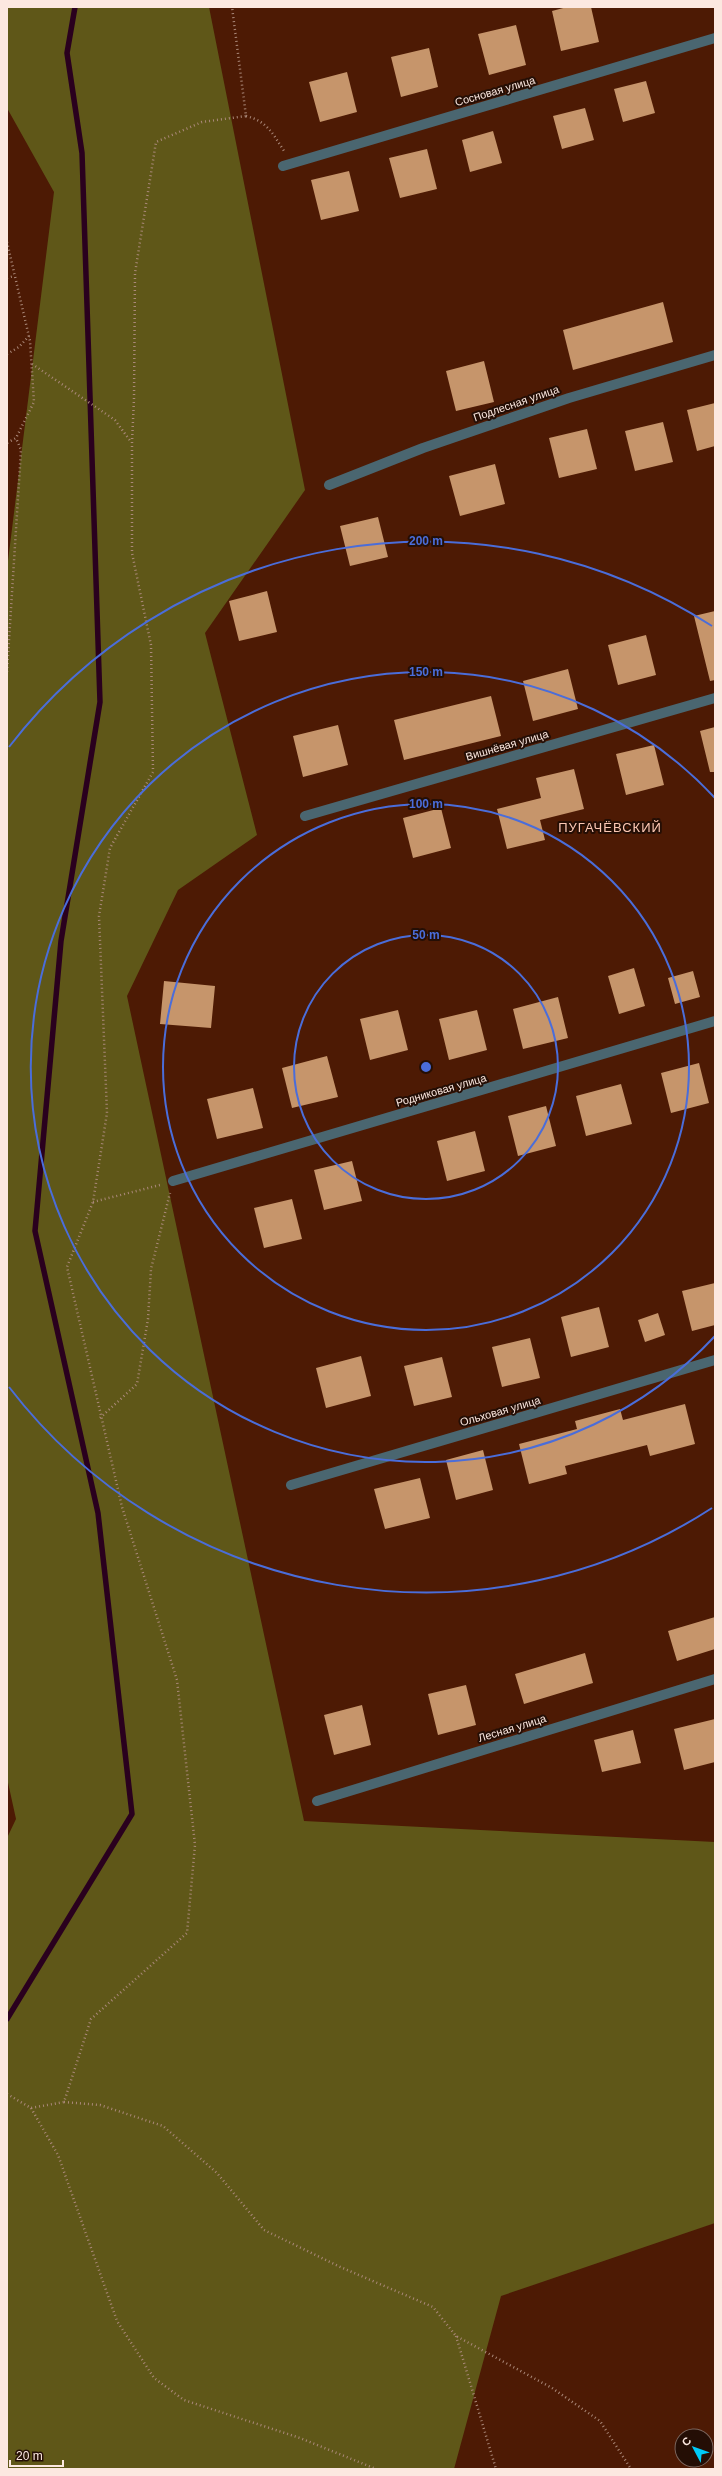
<svg xmlns="http://www.w3.org/2000/svg" width="722" height="2476" viewBox="0 0 722 2476" font-family="Arial,sans-serif">
  <rect width="100%" height="100%" fill="#4d1a04"/>
  <!-- forest -->
  <path fill="#5f5718" d="M7,7h202l96,483 -100,143 52,202 -79,55 -51,106 177,825 411,21v381l-214,73 -47,173h-447v-631l9,-19 -9,-41v-1209l47,-377 -47,-84z"/>
  <g fill="none" stroke-linecap="round" stroke-linejoin="round">
    <!-- stream -->
    <path stroke="#2a001e" stroke-width="5.5" d="M7,2019l125,-205 -34,-301 -63,-282 26,-290 39,-239 -18,-549 -15,-100 8,-46"/>
  </g>
  <!-- building -->
  <path fill="#c6956b" d="M567,7h24l8,35 -38,9 -9,-40z
    M516,25l10,40 -37,10 -11,-41z
    M429,48l9,39 -37,10 -10,-40z
    M347,72l10,40 -37,10 -11,-40z
    M646,81l9,32 -32,9 -9,-33z
    M585,108l9,32 -32,9 -9,-33z
    M493,131l9,32 -32,9 -8,-32z
    M427,149l10,40 -37,9 -11,-40z
    M349,171l10,40 -38,9 -10,-40z
    M663,302l10,40 -100,28 -10,-40z
    M484,361l10,41 -38,9 -10,-40z
    M715,403v43l-18,5 -10,-41z
    M663,422l10,40 -38,9 -10,-40z
    M587,429l10,40 -38,9 -10,-40z
    M495,464l10,40 -45,12 -11,-40z
    M378,517l10,40 -38,9 -10,-40z
    M267,591l10,41 -38,9 -10,-40z
    M715,611v69l-5,1 -16,-65z
    M646,635l10,40 -38,10 -10,-40z
    M568,669l10,40 -45,12 -10,-40z
    M491,696l10,40 -97,24 -10,-40z
    M338,725l10,40 -45,12 -10,-41z
    M715,727v45h-5l-10,-41z
    M654,745l10,40 -38,10 -10,-41z
    M574,769l10,40 -44,11 5,20 -38,9 -10,-40 44,-11 -5,-20z
    M441,808l10,40 -38,10 -10,-40z
    M634,968l11,38 -26,8 -11,-38z
    M693,971l7,26 -25,7 -7,-26z
    M164,981l51,5 -4,42 -51,-4z
    M558,997l10,41 -45,11 -10,-40z
    M398,1010l10,40 -38,10 -10,-41z
    M477,1010l10,40 -38,10 -10,-41z
    M327,1056l11,41 -46,11 -10,-40z
    M699,1063l10,40 -38,10 -10,-40z
    M621,1084l11,40 -46,12 -10,-40z
    M253,1088l10,40 -46,11 -10,-40z
    M546,1106l10,40 -38,10 -10,-40z
    M475,1131l10,40 -38,10 -10,-40z
    M352,1161l10,40 -38,9 -10,-40z
    M292,1199l10,40 -38,9 -10,-40z
    M715,1283v42l-23,6 -10,-40z
    M599,1307l10,40 -38,10 -10,-40z
    M658,1313l7,22 -20,7 -7,-22z
    M530,1338l10,40 -38,9 -10,-40z
    M361,1356l10,40 -45,12 -10,-40z
    M442,1357l10,40 -38,9 -10,-40z
    M685,1404l10,40 -45,12 -3,-11 -82,21 2,8 -38,10 -10,-40 58,-15 -2,-8 45,-12 3,11z
    M483,1450l10,40 -37,10 -10,-40z
    M420,1478l10,40 -45,11 -11,-40z
    M715,1617v32l-38,12 -9,-30z
    M585,1653l8,30 -69,21 -9,-30z
    M466,1685l10,40 -38,10 -10,-41z
    M362,1705l9,40 -37,10 -10,-40z
    M715,1719v43l-31,8 -10,-41z
    M633,1730l8,33 -39,9 -8,-32z"/>
  <g fill="none" stroke-linecap="round" stroke-linejoin="round">
    <!-- path -->
    <path stroke="#aa8879" stroke-width="2.5" stroke-dasharray="1 3" stroke-linecap="butt" d="M246,116c21,5 27,18 38,35
      M7,242l23,99 4,61 -18,36 -9,5
      M7,278l7,-2
      M7,354l12,-7 10,-11
      M32,364l83,56 16,22
      M7,672l14,-222 -5,-12
      M93,1202l67,-17
      M100,1418l37,-34 11,-65 3,-50 19,-76
      M7,2094l24,14 33,-6 27,-83 96,-86 8,-88 -18,-165 -55,-173 -55,-240 26,-65 14,-89 -8,-197 11,-68 43,-76 -2,-127 -19,-92v-111l2,-43 1,-126 21,-131 46,-20 44,-6 -14,-109
      M64,2102l36,3 63,21 54,47 47,57 74,36 95,41 23,29 96,52 48,33 31,48
      M31,2108l27,47 59,166 37,57 30,22 116,38 76,31
      M456,2336l40,133"/>
    <!-- street -->
    <path stroke="#4a6670" stroke-width="10" d="M283,166l432,-128
      M329,485l94,-37 146,-50 146,-43
      M305,816l410,-118
      M173,1181l542,-160
      M291,1485l424,-125
      M317,1801l398,-122"/>
  </g>
  <!-- distance rings -->
  <g fill="none" stroke="#4a6dda" stroke-width="2">
    <circle cx="426" cy="1067" r="132"/>
    <circle cx="426" cy="1067" r="263"/>
    <path d="M715 1336A395 395 0 1 1 715 798"/>
    <path d="M712 1508A526 526 0 0 1 9 1387M9 747A526 526 0 0 1 712 626"/>
  </g>
  <g text-anchor="middle" dominant-baseline="central" stroke-width="4" stroke-linejoin="round" paint-order="stroke">
    <!-- street labels -->
    <g font-size="11" fill="#fce8e0" stroke="#240e05">
      <text transform="translate(495 91) rotate(-16)">Сосновая улица</text>
      <text transform="translate(516 403) rotate(-19)">Подлесная улица</text>
      <text transform="translate(507 745) rotate(-16)">Вишнёвая улица</text>
      <text transform="translate(441 1090) rotate(-16)">Родниковая улица</text>
      <text transform="translate(500 1411) rotate(-16)">Ольховая улица</text>
      <text transform="translate(512 1728) rotate(-17)">Лесная улица</text>
    </g>
    <!-- quarter labels -->
    <g font-size="13" letter-spacing="1" fill="#fdc8b4" stroke="#240e05">
      <text x="610" y="827">ПУГАЧЁВСКИЙ</text>
    </g>
  </g>
  <circle cx="426" cy="1067" r="6" fill="#4a6dda" stroke="#240e05" stroke-width="2"/>
  <g font-size="12" text-anchor="middle" font-weight="bold" fill="#4a6dda" stroke="#240e05" stroke-width="4" stroke-linejoin="round" paint-order="stroke">
    <text x="426" y="545">200 m</text>
    <text x="426" y="676">150 m</text>
    <text x="426" y="808">100 m</text>
    <text x="426" y="939">50 m</text>
  </g>
  <!-- border -->
  <rect width="722" height="2476" fill="none" stroke="#fce8e0" stroke-width="16"/>
  <!-- north arrow -->
  <g transform="translate(694 2448) rotate(311)"><circle r="19" fill="#240e05" stroke="#7a655d"/>
  <path d="M0-3L7 15L0 10L-7 15Z" fill="#00cbf9"/>
  <text y="-6" font-size="11" font-weight="bold" text-anchor="middle" fill="#fce8e0">С</text>
  </g>
  <!-- scale -->
  <path d="M10 2460v6h53v-6" fill="none" stroke="#fce8e0" stroke-width="2"/>
  <text x="16" y="2460" font-size="12" fill="#fce8e0" stroke="#240e05" stroke-width="3" paint-order="stroke">20 m</text>
</svg>
